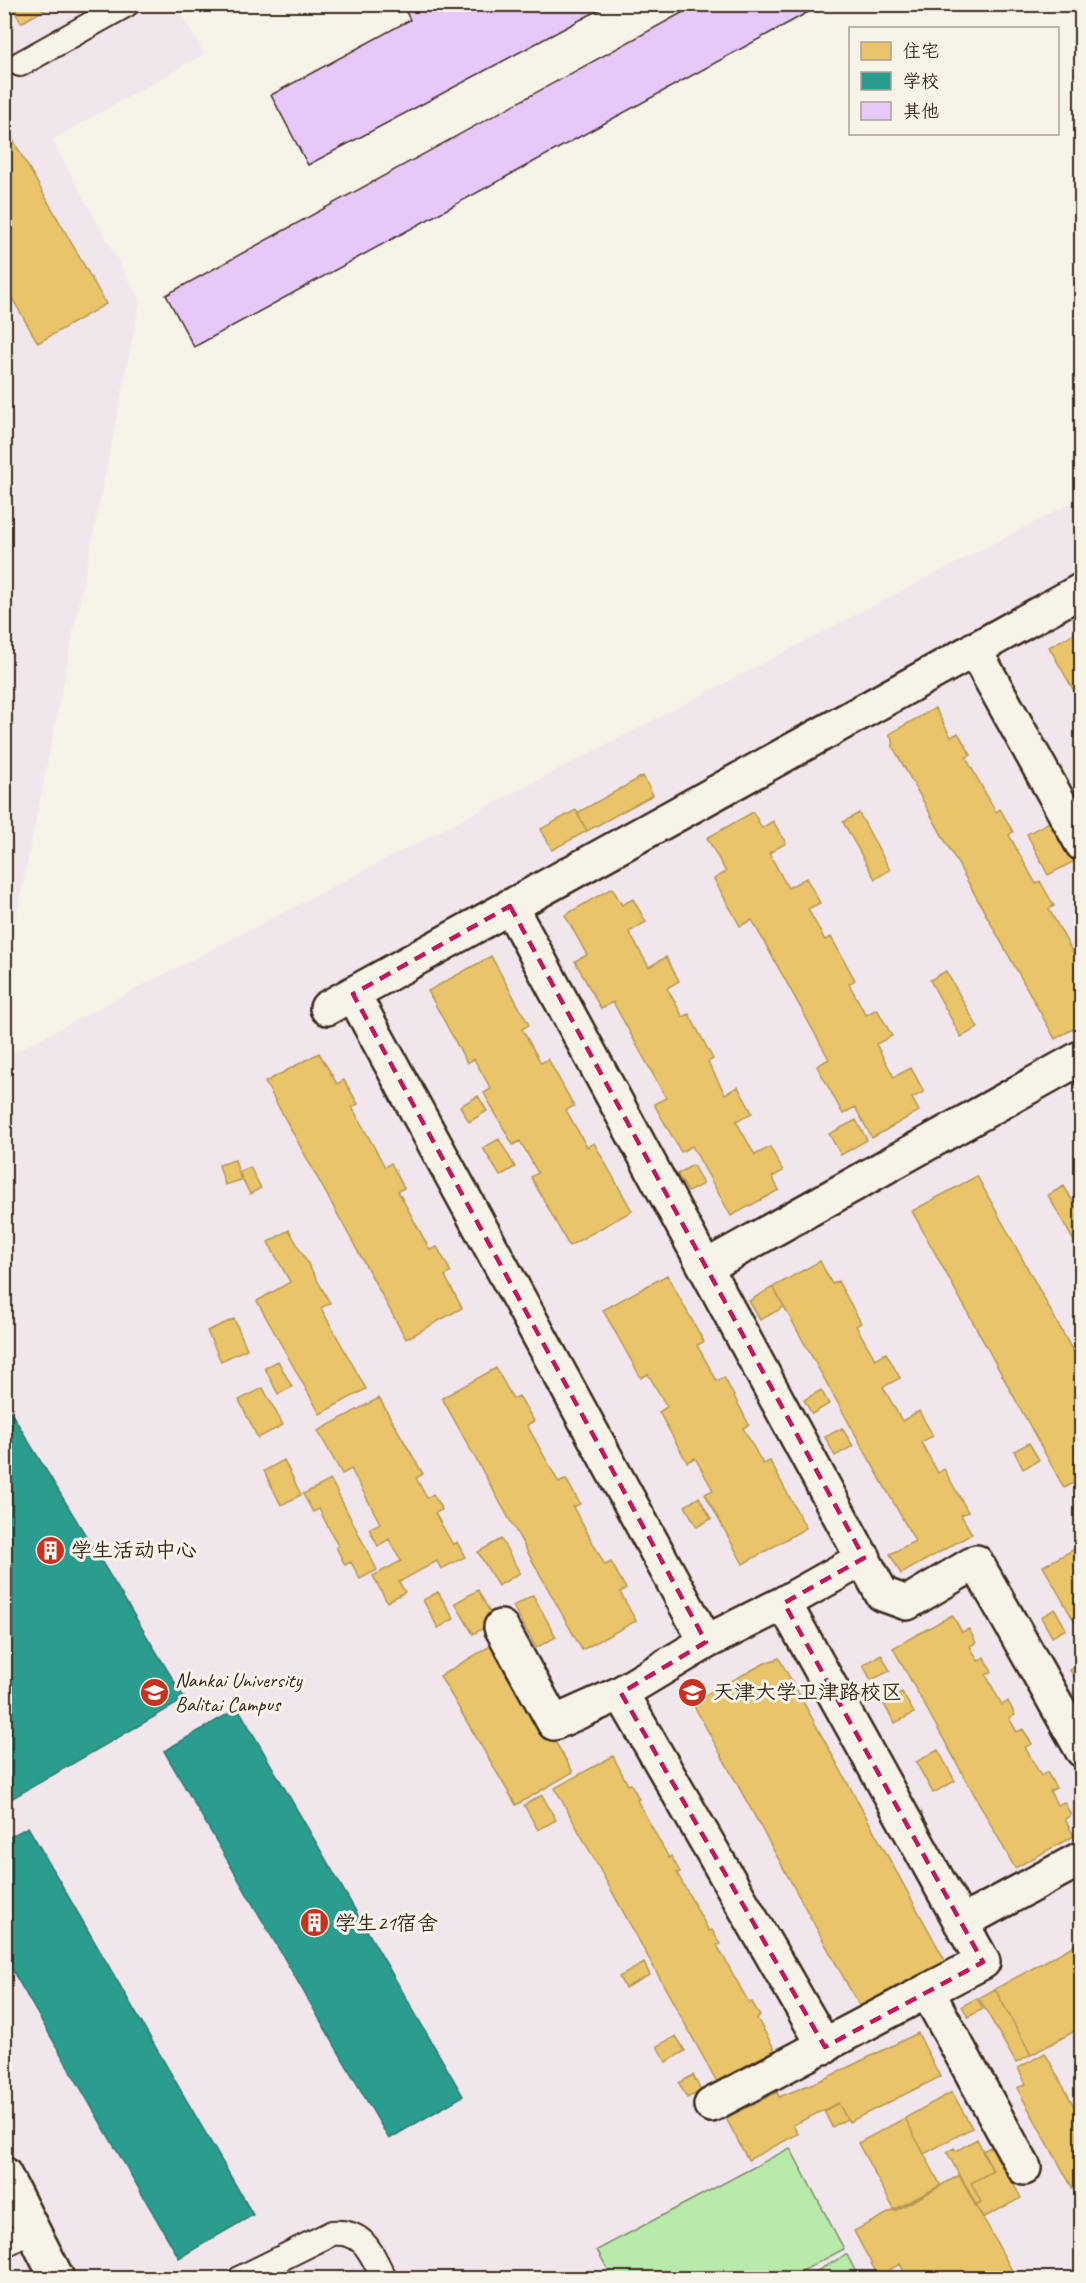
<svg xmlns="http://www.w3.org/2000/svg" width="1086" height="2283" viewBox="0 0 1086 2283" font-family="Caveat,'LXGW WenKai TC',sans-serif">
  <rect width="100%" height="100%" fill="#f7f3e8"/>
  <filter id="ink" filterUnits="userSpaceOnUse"><feTurbulence type="fractalNoise" baseFrequency=".0167" numOctaves="2"/><feDisplacementMap in="SourceGraphic" scale="12" xChannelSelector="R" yChannelSelector="G"/><feConvolveMatrix kernelMatrix="1 2 1 2 8 2 1 2 1" color-interpolation-filters="sRGB"/></filter>
  <g filter="url(#ink)">
    <!-- built -->
    <path fill="#f2e6ed" d="M5,5h171l28,49 -152,86 88,161 -135,672z
      M1081,498v1780h-1076v-1221z"/>
    <!-- green -->
    <path fill="#b8eaa9" stroke="#7a8a64" stroke-width="1.5" d="M790,2148l54,101 -55,29h-176l-16,-28z
      M847,2255l12,23h-55l42,-23z"/>
    <!-- homes -->
    <path fill="#e9c46a" stroke="#b59653" stroke-width="1.5" d="M11,4h44l-34,19z
      M4,124l102,180 -68,39 -34,-59z
      M1082,629v76l-33,-58z
      M935,708l16,29 7,-4 13,22 -5,3 30,54 4,-3 13,23 -4,3 27,49 4,-3 14,25 -5,3 29,53 4,-2v64l-27,15 -163,-294 2,-1 -5,-10z
      M643,776l10,19 -66,36 -10,-18z
      M576,810l11,21 -35,19 -11,-21z
      M753,812l9,16 11,-7 13,22 -17,10 19,35 18,-10 14,25 -12,6 17,31 6,-3 24,43 -6,4 17,31 11,-6 15,27 -16,8 18,33 17,-9 13,24 -12,6 7,13 -47,27 -17,-31 -12,7 -26,-48 12,-7 -77,-139 -12,6 -26,-47 12,-7 -19,-34z
      M859,813l31,57 -15,9 -32,-57z
      M1053,820l22,41 -27,14 -21,-41z
      M612,888l10,17 11,-6 13,23 -17,10 20,35 17,-10 13,24 -12,7 16,29 6,-3 24,45 -5,3 17,32 13,-7 14,26 -16,8 19,34 15,-8 13,24 -11,6 7,13 -48,26 -39,-70 -11,6 -27,-48 12,-6 -53,-96 -12,7 -26,-48 12,-6 -22,-40z
      M491,956l38,69 -7,4 19,34 7,-4 26,47 -8,4 21,37 7,-4 38,68 -63,35 -38,-69 7,-4 -18,-32 -7,4 -29,-52 7,-4 -17,-30 -7,4 -39,-72z
      M946,971l32,57 -17,9 -31,-57z
      M319,1053l18,31 7,-4 14,24 -6,3 33,60 6,-4 13,25 -6,3 32,59 7,-3 14,25 -6,4 17,32 -56,31 -141,-257z
      M478,1096l9,15 -18,11 -9,-16z
      M856,1120l11,20 -26,15 -12,-21z
      M499,1139l16,28 -15,9 -17,-28z
      M235,1160l6,20 -16,5 -6,-20z
      M693,1165l10,19 -15,8 -11,-18z
      M250,1167l11,21 -11,6 -11,-22z
      M977,1176l105,192v111l-18,9 -152,-277z
      M1064,1186l18,31v34l-2,1 -32,-57z
      M289,1230l41,73 -9,5 45,81 -46,25 -63,-113 33,-19 -22,-40z
      M820,1261l12,23 6,-3 23,42 -5,3 19,33 11,-6 14,25 -17,9 19,34 17,-10 14,25 -12,6 17,31 6,-4 24,43 -7,3 11,19 -71,40 -11,-20 25,-13 -142,-254z
      M667,1275l37,67 -7,3 20,36 7,-4 25,48 -6,3 20,36 7,-3 36,67 -63,36 -38,-70 8,-4 -18,-32 -8,4 -28,-50 8,-5 -19,-33 -7,4 -38,-68z
      M773,1287l11,20 -24,13 -11,-19z
      M234,1319l13,30 -26,12 -14,-30z
      M278,1361l14,26 -14,7 -13,-26z
      M496,1368l17,31 6,-3 15,25 -7,4 32,58 7,-4 14,25 -7,3 32,58 6,-3 15,27 -6,3 16,29 -54,29 -140,-252z
      M263,1388l20,37 -25,13 -19,-38z
      M821,1390l8,14 -17,10 -8,-14z
      M379,1398l44,76 -7,4 11,20 6,-4 9,16 -7,3 18,32 4,-3 8,15 -24,12 -4,-8 -38,21 6,10 -18,10 -14,-26 28,-15 -12,-22 -11,7 -9,-17 11,-6 -29,-54 -9,5 -24,-43z
      M842,1428l11,18 -18,10 -10,-19z
      M1029,1443l10,17 -16,9 -9,-18z
      M284,1460l17,35 -20,10 -17,-34z
      M331,1480l46,90 -17,9 -9,-17 -6,3 -9,-18 2,-1 -19,-37 -6,3 -10,-18z
      M699,1497l12,22 -14,8 -12,-21z
      M501,1539l19,34 -22,13 -20,-34z
      M1082,1545v90l-39,-69z
      M478,1590l17,32 -22,12 -18,-31z
      M438,1592l16,27 -16,9 -15,-28z
      M533,1595l23,42 -20,11 -23,-42z
      M1055,1609l11,20 -14,8 -11,-20z
      M952,1615l10,17 7,-3 7,14 -6,3 8,15 6,-4 8,15 -6,3 16,30 6,-4 7,14 -6,3 8,14 6,-3 9,15 -7,3 16,29 6,-4 9,16 -6,3 7,14 7,-3 7,13 -6,4 9,17 -59,32 -122,-220z
      M497,1642l76,130 -57,33 -76,-129z
      M881,1654l9,17 -19,9 -8,-15z
      M779,1658l168,306 -85,47 -170,-309 73,-39z
      M1082,1663v27l-12,-20z
      M902,1692l12,21 -19,10 -12,-20z
      M938,1750l17,31 -22,12 -17,-31z
      M613,1756l15,29 3,-1 8,15 -2,1 32,58 2,-2 9,16 -3,1 32,58 3,-1 8,14 -3,1 32,58 3,-1 8,14 -3,2 18,32 -58,32 -162,-294z
      M542,1795l14,25 -18,10 -14,-25z
      M1082,1941v86l-51,28 -36,-66z
      M644,1963l6,12 -25,13 -6,-11z
      M995,1989l36,66 -15,8 -37,-65z
      M977,1998l6,11 -15,8 -6,-11z
      M918,2033l22,44 -91,45 -11,-19 -45,22 5,9 -50,26 -22,-42 51,-26 2,5 47,-19z
      M676,2036l9,15 -19,11 -9,-16z
      M1045,2053l37,68v84l-65,-117 9,-4 -8,-16z
      M693,2075l8,16 -14,7 -8,-15z
      M952,2092l20,36 -48,26 -19,-36z
      M838,2103l9,16 -15,8 -8,-16z
      M905,2118l36,68 -46,25 -37,-68z
      M977,2139l16,32 -22,12 10,19 -6,3 -28,-53 7,-4 2,3z
      M993,2146l28,52 -38,20 -8,-13 6,-3 -10,-19 22,-12 -11,-20z
      M960,2175l56,103h-109l-7,-14 -22,12 -24,-45z"/>
    <!-- schools -->
    <path fill="#2a9d8f" stroke="#2f7a6d" stroke-width="1.5" d="M4,1401l181,298 -181,104z
      M238,1708l225,388 -74,43 -225,-388z
      M28,1827l225,388 -74,43 -175,-302v-116z"/>
    <!-- building -->
    <path fill="#e6c9f8" stroke="#3b2a1e" stroke-width="1.5" d="M402,4h208l-302,161 -37,-70 139,-75z
      M698,4h125l-629,343 -28,-52z"/>
    <g fill="none" stroke-linecap="round" stroke-linejoin="round">
      <defs>
        <path id="lane" d="M20,64l107,-60
          M4,2245l28,-15
          M241,2278l91,-45c33,-3 39,21 52,45"/>
        <path id="street" d="M974,649l108,195
          M510,906l372,688 25,9 69,-41 106,188
          M353,994l353,648 78,-39 199,359 -56,29 97,177
          M327,1008l755,-418
          M706,1267l376,-210
          M784,1603l80,-45
          M501,1627l53,96 67,-30 85,-51
          M621,1693l204,354
          M961,1923l121,-65
          M711,2105l216,-114"/>
        <path id="secondary" d="M4,2174l53,104"/>
      </defs>
      <!-- lane casing -->
      <use href="#lane" stroke="#3b2a1e" stroke-width="28"/>
      <!-- street casing -->
      <use href="#street" stroke="#3b2a1e" stroke-width="38"/>
      <!-- secondary casing -->
      <use href="#secondary" stroke="#3b2a1e" stroke-width="38"/>
      <!-- lane -->
      <use href="#lane" stroke="#f7f3e8" stroke-width="24"/>
      <!-- street -->
      <use href="#street" stroke="#f7f3e8" stroke-width="33"/>
      <!-- secondary -->
      <use href="#secondary" stroke="#f7f3e8" stroke-width="33"/>
    </g>
  </g>
  <!-- marked area -->
  <path fill="none" stroke="#c2185b" stroke-width="4.5" stroke-dasharray="12 8" stroke-linejoin="round" d="M510,906l354,652 -80,45 199,359 -158,85 -204,-354 85,-51 -353,-648z"/>
  <!-- icons -->
  <defs>
    <symbol id="building-disc" viewBox="-11 -11 22 22"><circle r="9.5" fill="#c8321e" stroke="#f7f3e8"/><path d="M-4-6H4V6H1V3H-1V6H-4ZM-2.5-4.3h1.7v1.8h-1.7ZM.8-4.3h1.7v1.8H.8ZM-2.5-1h1.7V.8h-1.7ZM.8-1h1.7V.8H.8Z" fill="#fff"/></symbol>
    <symbol id="university-disc" viewBox="-11 -11 22 22"><circle r="9.5" fill="#c8321e" stroke="#f7f3e8"/><path d="M0-5L7-2L0 1L-7-2ZM-4 1L0 2.5L4 1V4Q0 6-4 4Z" fill="#fff"/></symbol>
  </defs>
  <g fill-rule="evenodd">
    <use href="#building-disc" x="34" y="1534" width="33" height="33"/>
    <use href="#university-disc" x="138" y="1676" width="33" height="33"/>
    <use href="#university-disc" x="676" y="1676" width="33" height="33"/>
    <use href="#building-disc" x="298" y="1906" width="33" height="33"/>
  </g>
  <g text-anchor="middle" dominant-baseline="central" stroke-width="6" stroke-linejoin="round" paint-order="stroke">
    <!-- poi labels -->
    <g font-size="21" fill="#3b2a1e" stroke="#f7f3e8" text-anchor="start">
      <text x="71" y="1550">学生活动中心</text>
      <text x="175" y="1680">Nankai University<tspan x="175" dy="24">Balitai Campus</tspan></text>
      <text x="713" y="1692">天津大学卫津路校区</text>
      <text x="335" y="1923">学生21宿舍</text>
    </g>
  </g>
  <!-- margin -->
  <rect width="1086" height="2283" fill="none" stroke="#f7f3e8" stroke-width="24"/>
  <rect x="12" y="12" width="1062" height="2259" fill="none" stroke="#3b2a1e" stroke-width="2" filter="url(#ink)"/>
  <!-- legend -->
  <rect x="849" y="27" width="210" height="108" fill="#f7f3e8" stroke="#aca397" stroke-width="1.5"/>
  <rect x="861" y="42" width="30" height="18" fill="#e9c46a" stroke="#aca397" stroke-width="1.5"/>
  <text x="903" y="57" font-size="18" fill="#3b2a1e">住宅</text>
  <rect x="861" y="72" width="30" height="18" fill="#2a9d8f" stroke="#aca397" stroke-width="1.5"/>
  <text x="903" y="87" font-size="18" fill="#3b2a1e">学校</text>
  <rect x="861" y="102" width="30" height="18" fill="#e6c9f8" stroke="#aca397" stroke-width="1.5"/>
  <text x="903" y="117" font-size="18" fill="#3b2a1e">其他</text>
</svg>
